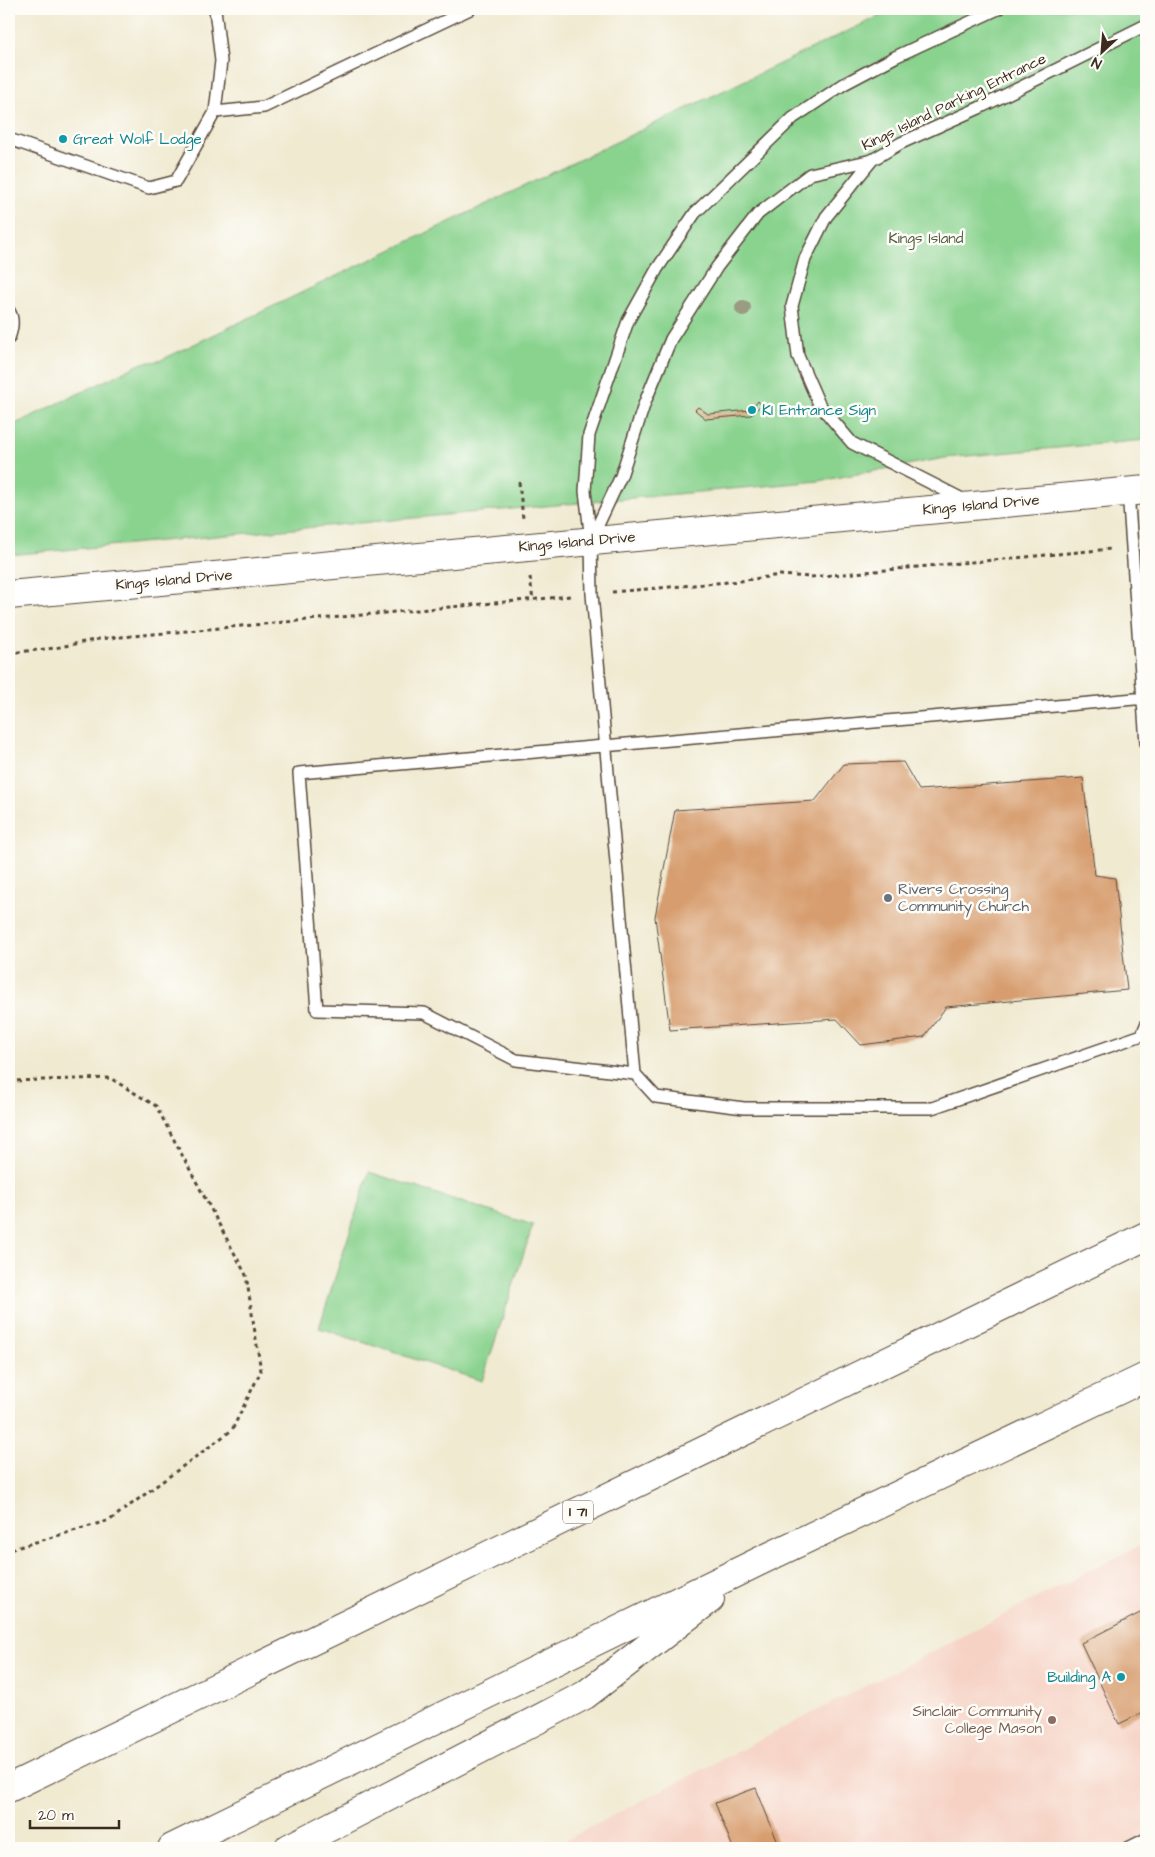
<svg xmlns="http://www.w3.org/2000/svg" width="1155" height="1857" viewBox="0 0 1155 1857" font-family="'Architects Daughter',sans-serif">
  <rect width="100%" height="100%" fill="#fdfcf7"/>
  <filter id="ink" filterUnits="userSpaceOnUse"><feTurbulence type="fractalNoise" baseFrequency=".02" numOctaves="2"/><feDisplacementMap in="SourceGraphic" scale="10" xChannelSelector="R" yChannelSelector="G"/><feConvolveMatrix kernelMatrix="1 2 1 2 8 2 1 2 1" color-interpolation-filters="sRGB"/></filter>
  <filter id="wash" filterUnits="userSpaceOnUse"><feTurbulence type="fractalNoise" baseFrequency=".0096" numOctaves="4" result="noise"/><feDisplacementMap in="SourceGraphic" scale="20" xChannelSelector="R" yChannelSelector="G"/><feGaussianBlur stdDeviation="1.12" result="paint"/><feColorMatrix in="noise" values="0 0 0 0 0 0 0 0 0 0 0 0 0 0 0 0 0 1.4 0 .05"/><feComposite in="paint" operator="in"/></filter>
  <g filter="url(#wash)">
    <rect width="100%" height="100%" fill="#f0ead1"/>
    <!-- built -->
    <path fill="#f6d2c4" d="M1146,1542v306h-596l498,-256z"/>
    <!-- green -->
    <path fill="#8ad38f" stroke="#627e56" d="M894,9h252v431l-201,18 -126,23 -810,74v-128l133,-64 17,-2z
      M369,1172l164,53 -51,156 -163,-53z"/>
    <g id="blocks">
      <!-- building -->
      <path fill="#d79d6e" d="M758,401l3,4 -10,10 -45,4 -11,-9 3,-3 10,7 43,-4z
        M903,762l16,28 164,-12 12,97 20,3 12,112 -181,17 -22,30 -63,8 -24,-26 -167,11 -15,-113 20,-107 140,-9 29,-37z
        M1146,1610v101l-27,13 -38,-81z
        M756,1788l24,60h-47l-18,-45z"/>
    </g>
  </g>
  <g filter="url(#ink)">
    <use href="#blocks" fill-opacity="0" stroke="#564739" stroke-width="1"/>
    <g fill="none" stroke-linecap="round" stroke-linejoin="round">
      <defs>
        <path id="lane" d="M998,9l-103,48 -51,27 -51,34 -98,95 -38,56 -29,52 -39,114 -4,56 6,49 1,54 43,480 21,23 88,11h188l210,-73 4,-10
          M215,112l49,-5 206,-98
          M9,139l140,49 27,-7 39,-69 6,-51 -6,-52
          M872,160l-46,57 -21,42 -13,47 6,50 21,48 33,39 114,58
          M9,311c5,8 3,19 0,27
          M1128,491l18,252
          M591,540l30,-64 24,-74 26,-63 46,-72 41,-53 52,-40 62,-14 29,-17 78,-35 167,-83
          M635,1074l-119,-14 -92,-47 -107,-3 -18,-237 847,-75
          M1128,1848l18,-9"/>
        <path id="primary" d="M9,595l1137,-105"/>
        <path id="highway" d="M9,1788l1137,-552
          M172,1848l588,-287 386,-184
          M289,1848l296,-153 125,-96"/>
      </defs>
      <!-- lane casing -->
      <use href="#lane" stroke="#564739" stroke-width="14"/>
      <!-- primary casing -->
      <use href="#primary" stroke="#564739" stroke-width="30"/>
      <!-- highway casing -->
      <use href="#highway" stroke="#564739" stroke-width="30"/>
      <!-- path -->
      <path stroke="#564739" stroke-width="3" stroke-dasharray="4 4" stroke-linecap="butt" d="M519,482l4,36
        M530,577l3,24
        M612,592l128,-11 40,-6 31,2 300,-28
        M9,653l46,-5 44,-9 472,-43
        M9,1081l101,-3 46,28 90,169 15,96 -29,59 -122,90 -101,30"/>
      <!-- lane -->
      <use href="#lane" stroke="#fff" stroke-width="11"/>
      <!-- primary -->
      <use href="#primary" stroke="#fff" stroke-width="28"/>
      <!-- highway -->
      <use href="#highway" stroke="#fff" stroke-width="28"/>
    </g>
    <!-- trees -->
    <circle fill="#9a9c81" cx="743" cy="308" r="8"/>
  </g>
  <!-- markers -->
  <g fill="#0f9aa8" stroke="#fdfcf7" stroke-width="2">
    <circle cx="63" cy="139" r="5"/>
    <circle cx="752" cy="410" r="5"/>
    <circle cx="1121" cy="1677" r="5"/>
  </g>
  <circle fill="#6b7280" stroke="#fdfcf7" stroke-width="2" cx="888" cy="898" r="5"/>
  <circle fill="#8d6e63" stroke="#fdfcf7" stroke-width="2" cx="1052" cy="1720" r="5"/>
  <g text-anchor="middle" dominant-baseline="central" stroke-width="5" stroke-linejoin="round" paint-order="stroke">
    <!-- shield labels -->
    <rect fill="#fdfcf7" stroke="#75695f" stroke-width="1" x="563" y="1500.5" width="30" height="23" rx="4"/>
    <g font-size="14" font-weight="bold" fill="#3b2a1e">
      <text x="578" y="1512">I 71</text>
    </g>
    <!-- street labels -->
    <g font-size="15" fill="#3b2a1e" stroke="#fdfcf7">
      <text transform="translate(954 102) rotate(-26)">Kings Island Parking Entrance</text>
      <text transform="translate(981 505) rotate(-5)">Kings Island Drive</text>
      <text transform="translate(577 542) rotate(-5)">Kings Island Drive</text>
      <text transform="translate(174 580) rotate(-5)">Kings Island Drive</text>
    </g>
    <!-- culture labels -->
    <g font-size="15" fill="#0d838f" stroke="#fdfcf7" text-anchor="start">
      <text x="73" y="139">Great Wolf Lodge</text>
      <text x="762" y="410">KI Entrance Sign</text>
      <text x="1111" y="1677" text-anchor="end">Building A</text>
    </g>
    <!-- park labels -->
    <g font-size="15" fill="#535d40" stroke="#fdfcf7">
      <text x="926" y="238">Kings Island</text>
    </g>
    <!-- worship labels -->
    <g font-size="15" fill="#5b616d" stroke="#fdfcf7" text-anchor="start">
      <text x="898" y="889">Rivers Crossing<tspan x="898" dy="17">Community Church</tspan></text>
    </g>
    <!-- education labels -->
    <g font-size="15" fill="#785e54" stroke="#fdfcf7" text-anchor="end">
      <text x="1042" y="1711">Sinclair Community<tspan x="1042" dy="17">College Mason</tspan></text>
    </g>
  </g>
  <!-- margin -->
  <rect width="1155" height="1857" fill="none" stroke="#fdfcf7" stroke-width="30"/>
  <!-- north arrow -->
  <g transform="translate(1102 52) rotate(206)" stroke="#fdfcf7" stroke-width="4" paint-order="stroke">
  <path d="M0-4L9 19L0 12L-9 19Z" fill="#3b2a1e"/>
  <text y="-8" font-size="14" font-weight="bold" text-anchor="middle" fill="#3b2a1e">N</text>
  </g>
  <!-- scale -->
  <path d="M30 1820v8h89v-8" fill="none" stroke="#3b2a1e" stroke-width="2.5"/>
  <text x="38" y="1820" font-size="15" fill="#3b2a1e" stroke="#fdfcf7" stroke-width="4" paint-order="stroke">20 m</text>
</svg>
